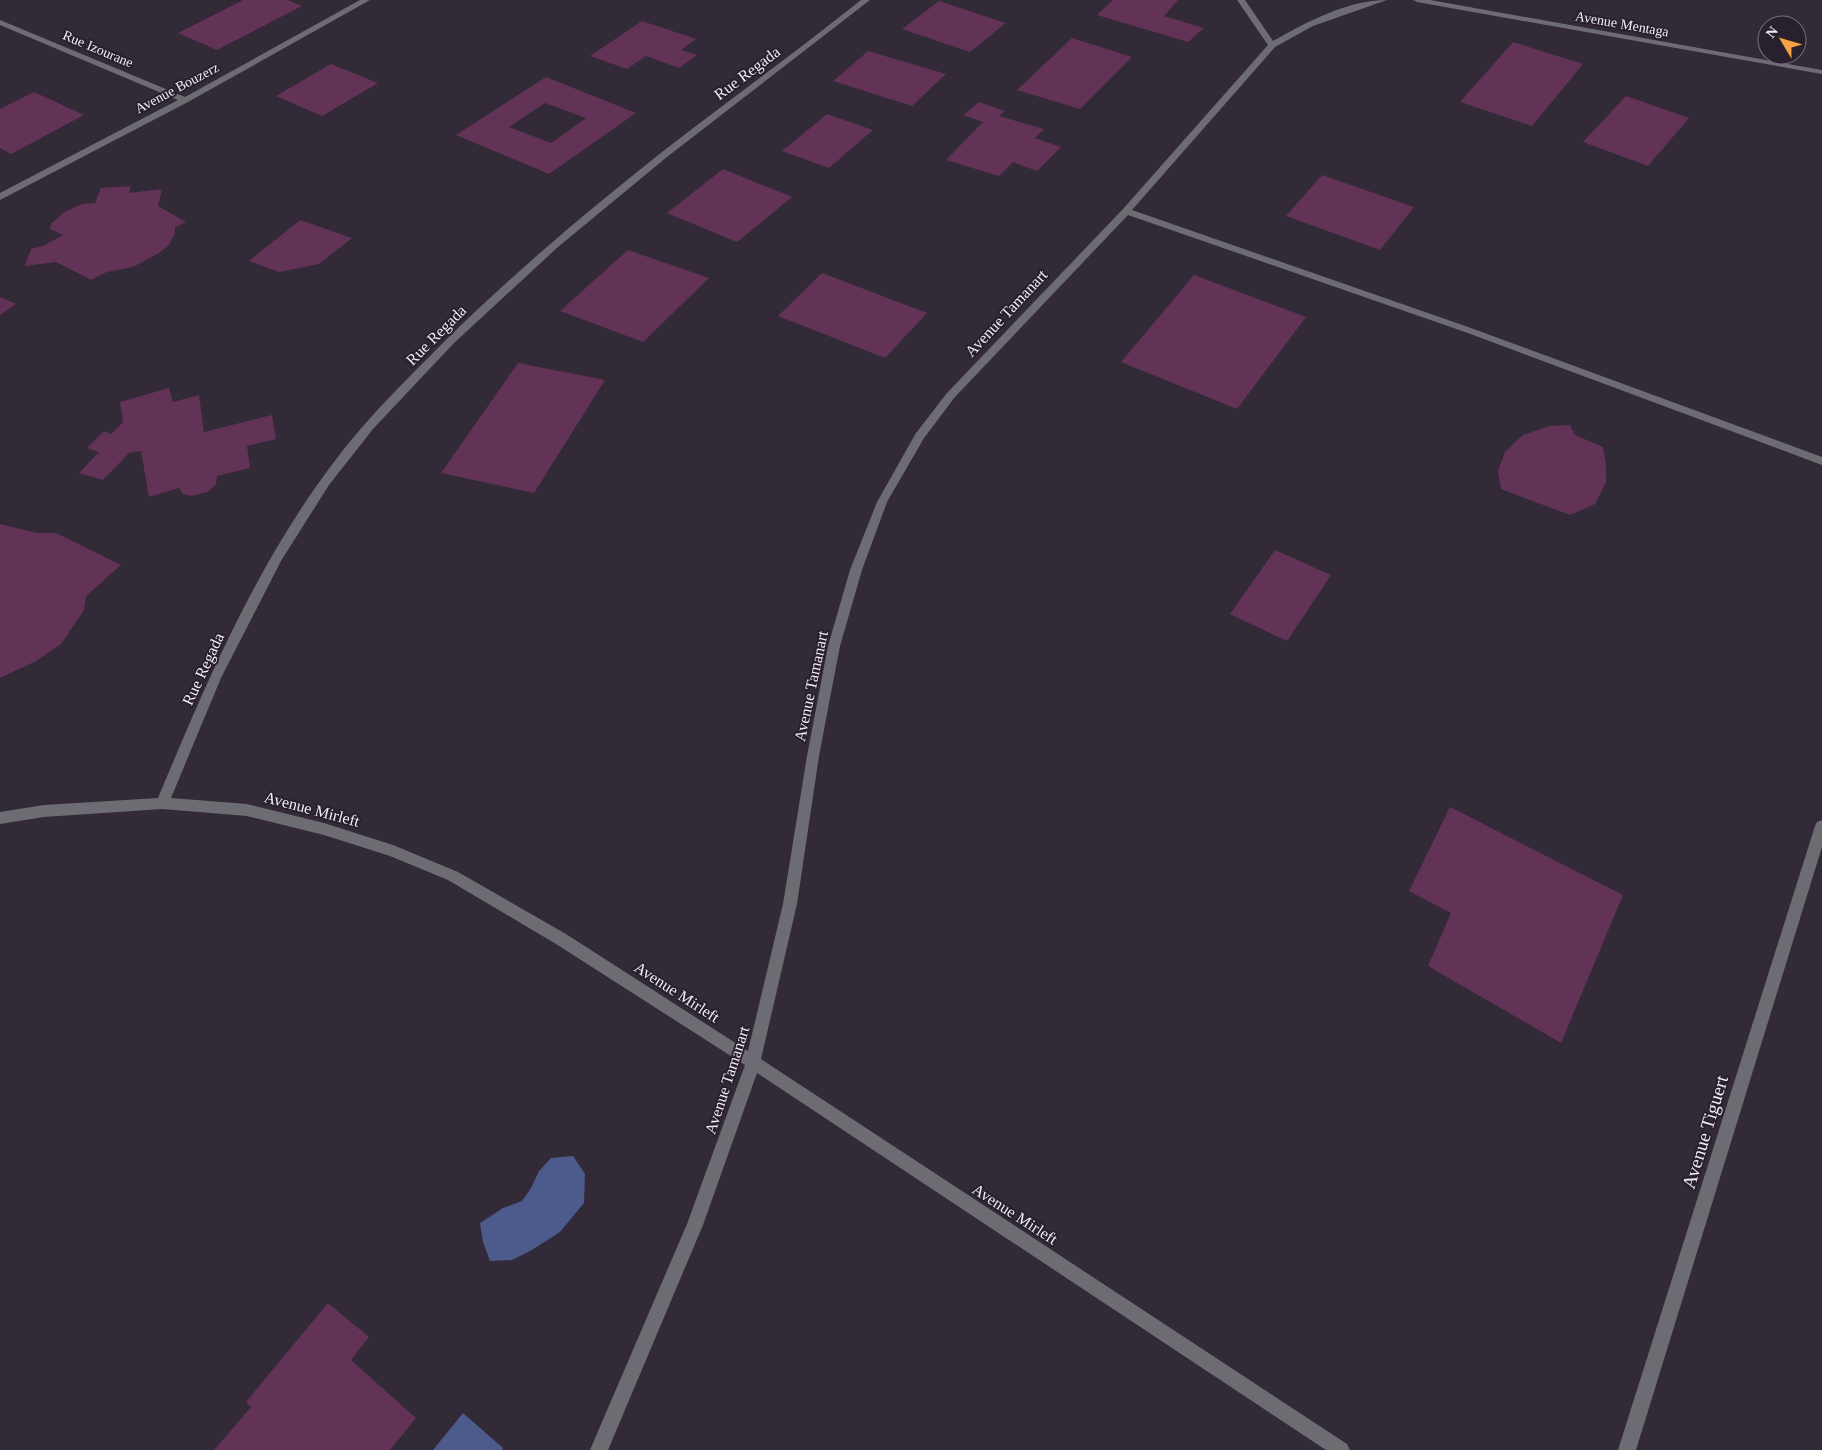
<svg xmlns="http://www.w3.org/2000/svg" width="1822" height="1450" viewBox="0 0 1822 1450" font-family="Georgia,serif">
  <rect width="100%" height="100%" fill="#322a36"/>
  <!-- water -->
  <path fill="#4c5a8c" d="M573,1156l12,18 -1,29 -24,29 -28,18 -20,10 -22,1 -7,-19 -3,-19 23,-15 19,-7 9,-13 8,-17 12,-13z
    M463,1413l40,35 -1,2h-69z"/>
  <!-- building -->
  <path fill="#623356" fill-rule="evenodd" d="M243,0h45l14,6 -85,44 -39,-17z
    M1113,0h65l-14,16 40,12 -16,14 -91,-27z
    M939,1l67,22 -36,29 -68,-23z
    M642,21l54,18 -15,11 16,5 -18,13 -33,-12 -19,13 -37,-13z
    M1072,38l60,19 -52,52 -63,-19z
    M1513,42l70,22 -51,62 -72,-24z
    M868,51l78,23 -34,32 -79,-25z
    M331,64l47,19 -56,33 -46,-20z
    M546,77l90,36 -87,61 -93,-39zM545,103l41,15 -35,25 -42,-16z
    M34,92l50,23 -73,39 -11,-6v-39z
    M1626,96l63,22 -41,48 -65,-24z
    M979,102l26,9 -6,5 45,13 -9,9 26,9 -24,24 -24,-9 -14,14 -53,-16 37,-38 -20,-7z
    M827,114l46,16 -44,38 -47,-17z
    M723,169l69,28 -55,45 -70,-29z
    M1322,175l92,32 -34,43 -94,-34z
    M131,186l-2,7 33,-4 -4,17 28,16 -11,5v6l-6,12 -10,8 -26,14 -26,5 -16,8 -35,-18 -31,4 6,-17 12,-3 20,-11 -13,-6 1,-5 12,-11 19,-9 13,-1 6,-15z
    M300,220l52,18 -33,26 -40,8 -30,-11z
    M628,250l81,28 -66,64 -83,-31z
    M822,273l105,40 -42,45 -107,-42z
    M1194,275l112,42 -69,92 -116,-47z
    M0,297l16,7 -16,11z
    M518,363l87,17 -71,113 -93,-20z
    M169,388l4,14 26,-7 5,37 68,-17 4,24 -29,7 3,22 -33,8 -1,9 -9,7 -15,4 -9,-2 -4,-6 -30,9 -8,-46 -12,2 -26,27 -24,-7 20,-21 -12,-4 17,-17 7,3 12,-12 -3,-20z
    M1570,425l5,10 28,12 3,18v17l-11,22 -25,11 -69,-26 -3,-18 7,-19 18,-17 26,-9z
    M0,524l37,9h19l65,32 -35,31 -2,14 -23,34 -25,17 -36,17z
    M1275,550l56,25 -44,66 -57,-27z
    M1450,807l173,88 -62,148 -133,-77 23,-53 -42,-22z
    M328,1303l41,34 -18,23 65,58 -26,32h-176l37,-43 -5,-5z"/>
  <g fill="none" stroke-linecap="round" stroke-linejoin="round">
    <!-- minor -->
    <path fill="#6d6c73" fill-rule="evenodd" d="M360,0h10l-182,102 -188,98v-7l178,-93 -178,-75v-5l185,77z
      M861,0h9l-203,157 -109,90 -104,96 -81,86 -44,56 -48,76 -60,117 -50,120 76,6 77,19 69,22 65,27 108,62 182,117 35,-147 24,-148 21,-110 22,-76 27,-68 39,-69 31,-40 176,-184 145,-164 -31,-45h8l28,41c34,-19 74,-41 114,-41l-74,26 -38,21 -143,163 339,118 351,129v8l-357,-133 -337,-117 -173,182 -31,41 -37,64 -25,68 -22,76 -21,110 -22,148 -36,155 586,385 3,6h-24l-569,-377 -54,152 -95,225h-18l97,-226 58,-159 -189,-121 -108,-64 -58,-24 -66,-21 -77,-19 -85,-7 -118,8 -44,7v-12l44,-7 114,-7c48,-115 98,-232 173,-332 29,-40 64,-75 98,-109 73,-74 152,-141 233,-205 66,-51 134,-100 199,-152z
      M1413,0h17l392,70v4l-405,-72z
      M1822,820v27l-186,603h-18l197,-624 2,-4z"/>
  </g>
  <g text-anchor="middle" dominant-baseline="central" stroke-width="4" stroke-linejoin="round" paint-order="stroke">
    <!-- far-street labels -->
    <g font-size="14" fill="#f1ebf4" stroke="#28202c">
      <text transform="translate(1622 24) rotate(10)">Avenue Mentaga</text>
      <text transform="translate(98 49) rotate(23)">Rue Izourane</text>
      <text transform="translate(177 88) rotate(-28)">Avenue Bouzerz</text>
    </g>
    <!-- street labels -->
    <g font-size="16" fill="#f1ebf4" stroke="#28202c">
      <text transform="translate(747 73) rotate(-37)">Rue Regada</text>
      <text transform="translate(1006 313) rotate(-47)">Avenue Tamanart</text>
      <text transform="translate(436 335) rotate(-45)">Rue Regada</text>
      <text transform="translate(203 669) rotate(-65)">Rue Regada</text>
      <text transform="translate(811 686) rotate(-78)">Avenue Tamanart</text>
      <text transform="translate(312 809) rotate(15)">Avenue Mirleft</text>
      <text transform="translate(677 992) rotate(33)">Avenue Mirleft</text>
      <text transform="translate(727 1080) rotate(-72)">Avenue Tamanart</text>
      <text transform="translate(1015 1214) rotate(33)">Avenue Mirleft</text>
    </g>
    <!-- near-street labels -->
    <g font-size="19" fill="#f1ebf4" stroke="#28202c">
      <text transform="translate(1705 1132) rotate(-73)">Avenue Tiguert</text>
    </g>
  </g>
  <!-- north arrow -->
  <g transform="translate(1782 40) rotate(308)"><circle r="24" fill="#28202c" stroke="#78717c"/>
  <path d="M0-4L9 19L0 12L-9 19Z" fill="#f5a345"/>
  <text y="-8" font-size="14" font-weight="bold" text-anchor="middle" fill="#f1ebf4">N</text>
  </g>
</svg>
